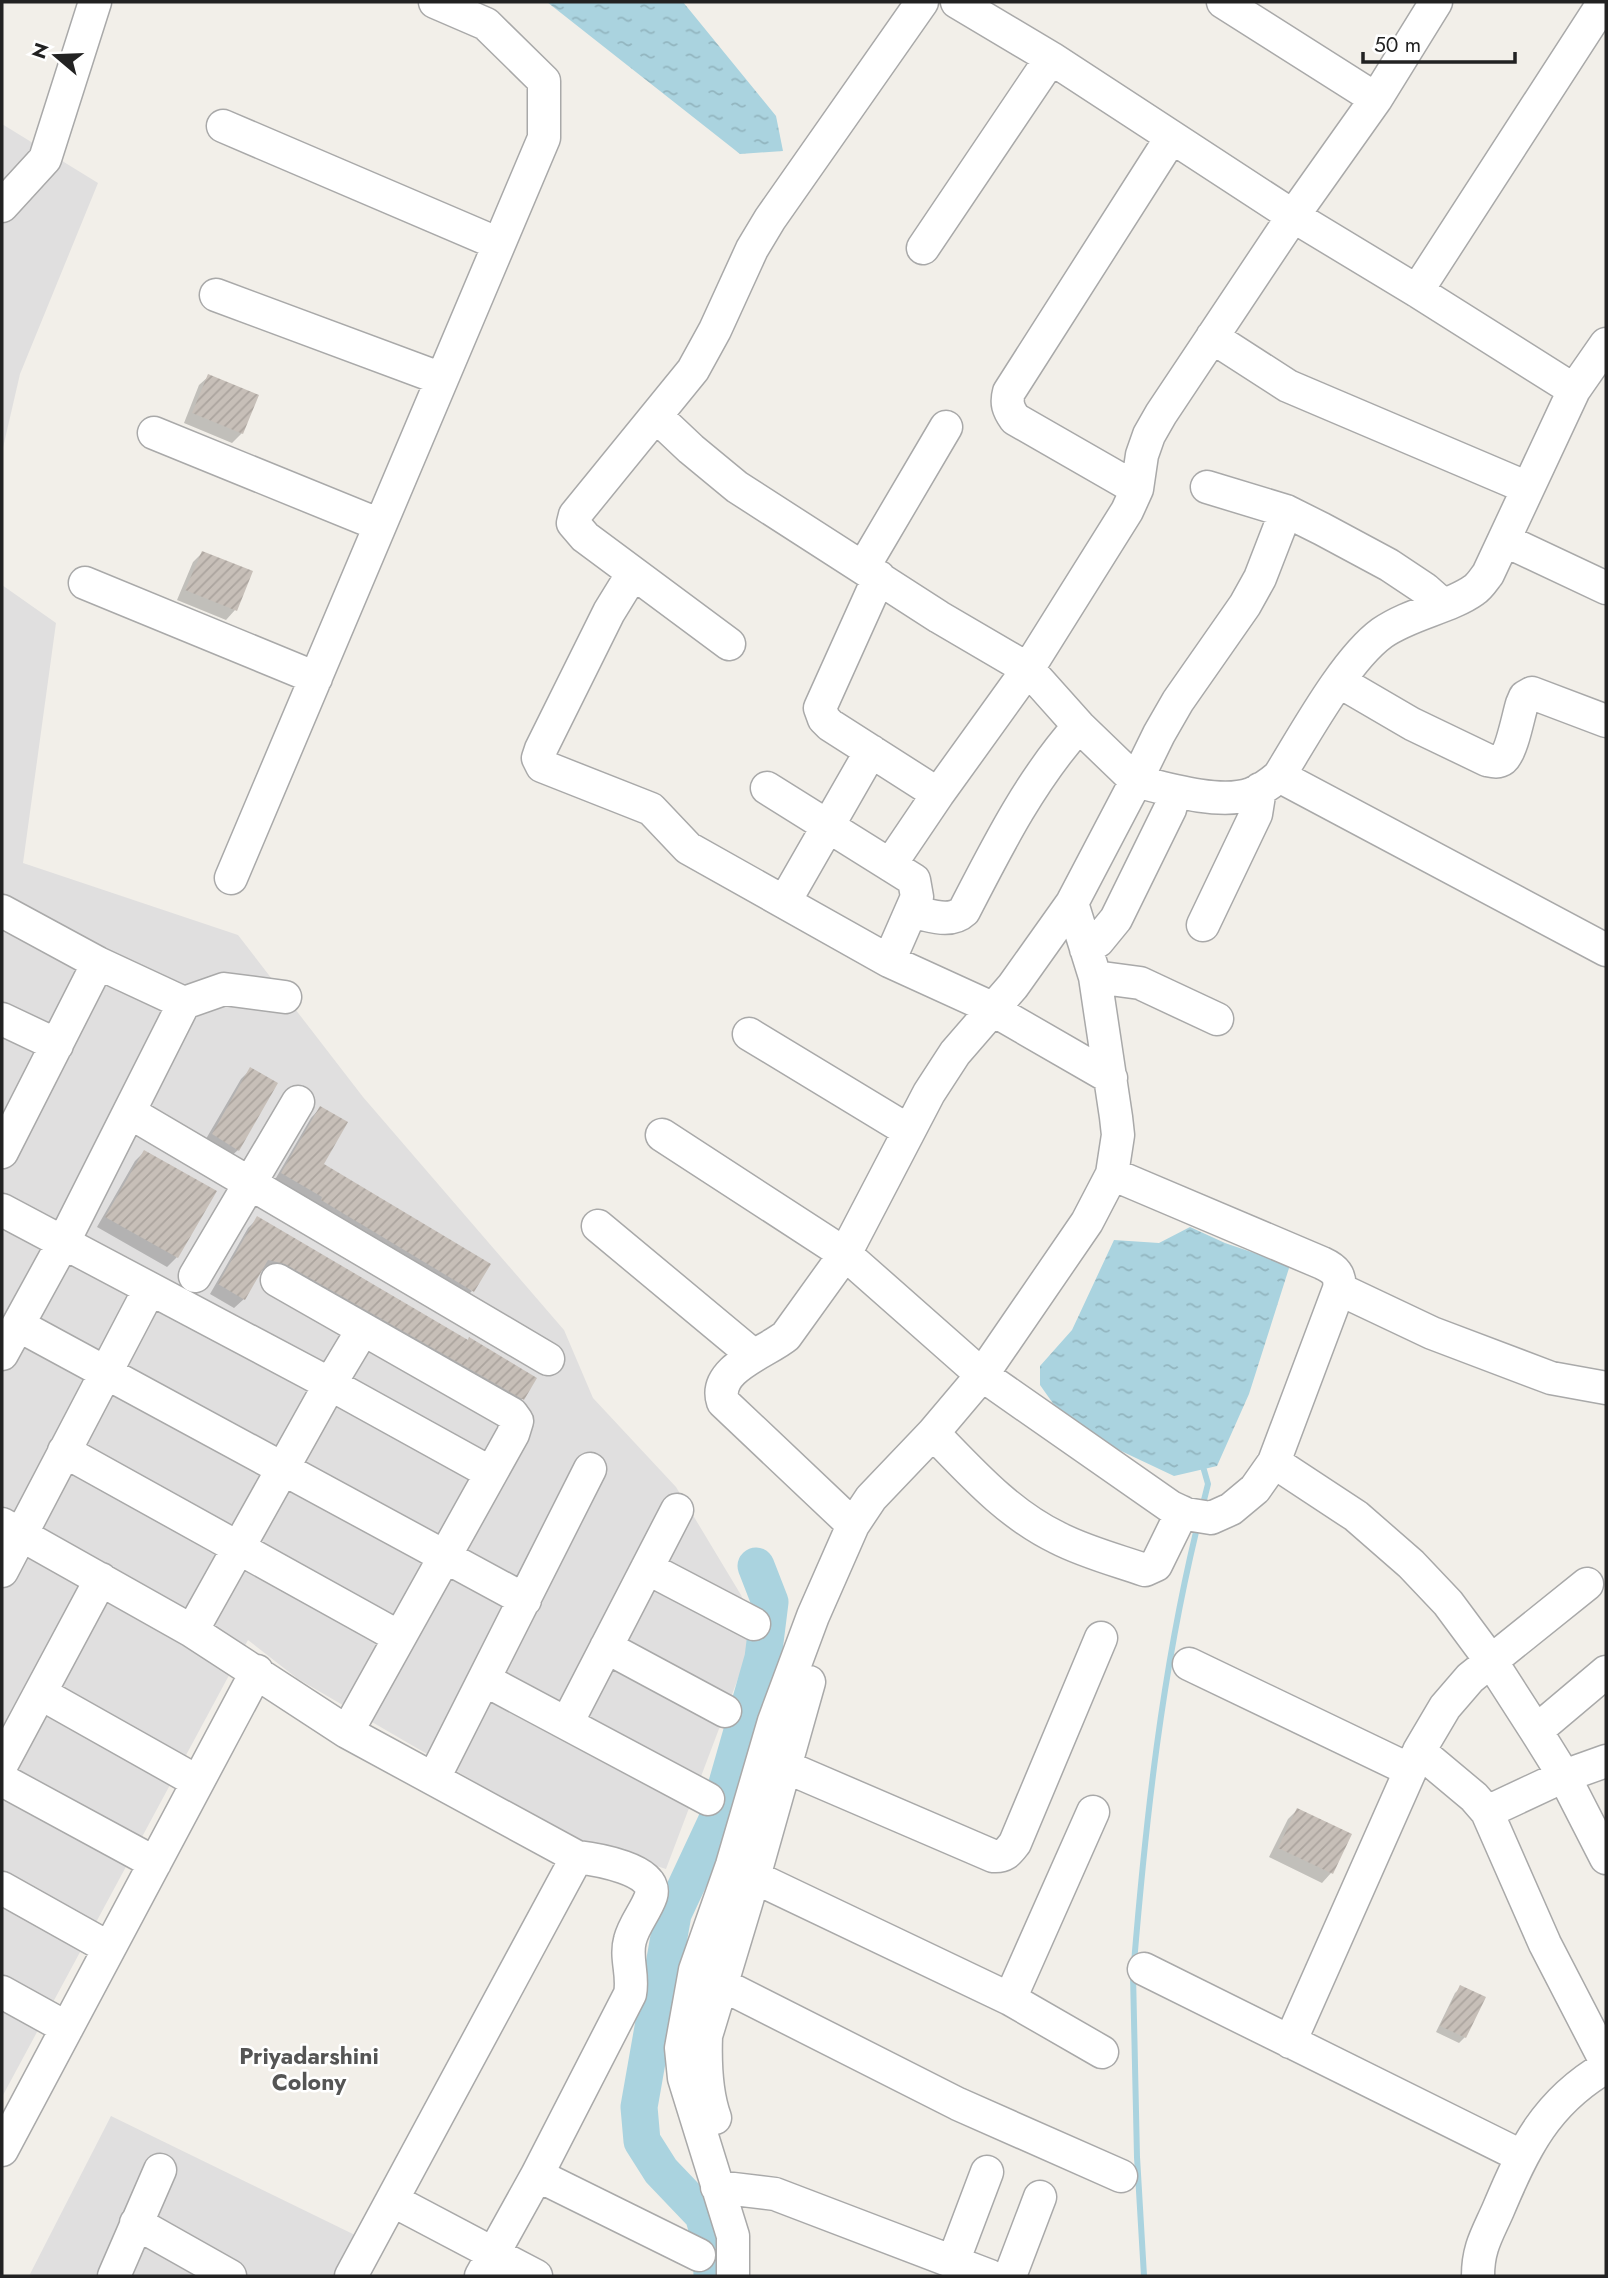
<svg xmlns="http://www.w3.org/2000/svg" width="1608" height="2278" viewBox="0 0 1608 2278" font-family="Jost,sans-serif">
  <defs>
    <pattern id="water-ripples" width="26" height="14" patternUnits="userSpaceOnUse" patternTransform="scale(1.75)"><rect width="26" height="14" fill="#aad3df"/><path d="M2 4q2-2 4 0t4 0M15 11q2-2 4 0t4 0" fill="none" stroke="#92b5bf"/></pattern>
    <pattern id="building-hatch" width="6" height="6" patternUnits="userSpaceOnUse" patternTransform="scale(1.75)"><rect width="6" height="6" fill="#c7bfb8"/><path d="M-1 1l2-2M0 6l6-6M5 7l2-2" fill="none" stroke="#aba49e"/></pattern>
  </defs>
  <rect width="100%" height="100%" fill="#f2efe9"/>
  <!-- residential -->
  <path fill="#e0dfdf" d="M2,124l96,59 -78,191 -18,78z
    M2,585l54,38 -33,240 215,72 125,162 201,233 29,68 83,89 65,108 15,36 -90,238 -91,-29 -277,-161 -50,-39 -246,457z
    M111,2116l246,120 -23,40h-305z"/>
  <!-- water -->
  <path fill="url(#water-ripples)" d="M547,2h136l93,114 7,35 -43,3z
    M1190,1227l35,16 65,22 -41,129 -32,72 -43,10 -55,-26 -62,-41 -17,-24v-19l32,-36 42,-90 45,3z"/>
  <!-- shadow -->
  <path fill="#0003" d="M209,376l33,57 -10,10 -48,-20 15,-38z
    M202,553l33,57 -9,10 -49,-20 16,-38z
    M251,1069l-13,81 -10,9 -25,-15 38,-65z
    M320,1108l1,56 151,127 -9,9 -190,-117 38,-65z
    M144,1152l33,105 -10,10 -70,-40 38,-66z
    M257,1219l210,123 68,37 -13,20 -9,10 -237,-136 -15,-3 -17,29 -10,9 -24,-14 38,-66z
    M1297,1810l34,63 -9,10 -53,-26 19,-38z
    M1461,1987l4,50 -6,6 -23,-11 19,-39z"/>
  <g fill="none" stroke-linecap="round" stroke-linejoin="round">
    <!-- stream -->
    <path stroke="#aad3df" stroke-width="6" d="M1202,1463l6,21 -4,16
      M1134,1963c12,-145 28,-289 62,-431
      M1133,1974l4,183 7,119"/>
    <!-- river -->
    <path stroke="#aad3df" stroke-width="37" d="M712,2276l-1,-34 -8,-27 -42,-44 -19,-30 -3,-34 34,-193 43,-92 47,-164 7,-56 -14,-36"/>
  </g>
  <!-- building -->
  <path fill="url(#building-hatch)" d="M208,374l51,21 -16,39 -51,-21z
    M202,551l51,20 -16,40 -52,-21z
    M250,1067l28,16 -39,68 -27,-17z
    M320,1106l28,16 -24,42 167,100 -17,28 -153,-92 1,-3 -41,-24z
    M144,1150l73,41 -39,67 -73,-41z
    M257,1216l211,124 1,-3 68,41 -13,22 -239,-136 -17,-4 -23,40 -27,-16z
    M1297,1808l55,26 -19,40 -55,-26z
    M1460,1985l26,12 -20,41 -26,-12z"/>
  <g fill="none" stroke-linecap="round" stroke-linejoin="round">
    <defs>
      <path id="minor" d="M1223,2l153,97
        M223,126l276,118
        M2,206l43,-47 50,-157
        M923,248l128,-190
        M1417,291l187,-289
        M216,295l226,84
        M1212,337l76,49 240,102
        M1574,390l32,-46
        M656,416l35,33 46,38 202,130 89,52 51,57 57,55 23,-47 19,-33 67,-96 15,-27 26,-67
        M154,433l226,92
        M1207,487l79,24 36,18 67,36 36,24 17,15
        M1137,489l-122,-70c-7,-10 -9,-16 -6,-27l162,-254
        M1504,540l102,48
        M863,568l83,-141
        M633,573l-24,39 -68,137 -3,9 4,8 109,43 37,39 201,113 92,42 130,75
        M879,577l-59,131 4,11 6,6 108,69
        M85,583l231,95
        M729,644l-144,-107 -12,-14 2,-8 118,-145 22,-40 37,-81 18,-30 152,-217
        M1340,682l72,42 75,36c5,1 11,3 16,-1 9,-8 15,-42 19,-55l3,-7 7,-4 74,28
        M1279,776l327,174
        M767,788l147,92 3,17 -28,64
        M890,865l48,-71 90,-125 99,-158 10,-22 5,-34 7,-20 12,-21 132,-198 83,-117 60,-97
        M231,878l313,-740v-57l-58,-57 -51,-22
        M785,901l86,-150
        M2,911l96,52 86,40 -121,240 -61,111
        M913,912c17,3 37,12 51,-1 34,-66 66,-130 115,-185
        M1203,925l53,-111 4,-25
        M1086,949l12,-8 18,-22 54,-110 5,-18
        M1095,977l45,6 77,36
        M184,1003l40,-14 61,8
        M2,1019l55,26
        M749,1034l160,97
        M129,1112l419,247
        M662,1135l183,119 137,121 189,132 15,7 25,4 20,-9 24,-20 19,-27 65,-173c2,-14 -4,-20 -17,-26l-210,-89
        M2,1152l96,-189
        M2,1210l328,174 -138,247
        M598,1226l155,129
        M195,1276l103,-174
        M277,1280l235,134 5,7 -4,13 -166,298
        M1339,1289l93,44 119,45 55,10
        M18,1325l507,275
        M363,1329l-33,55 161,89
        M933,1433c38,39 75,81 125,105 27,14 58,22 87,32l11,-5 26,-53
        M64,1451l335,186
        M1274,1462l82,54 55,48 37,39 43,58 45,70 28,45 42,82
        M2,1524l190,107 155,101 230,125 -226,419
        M853,1525l-130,-123c-11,-33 44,-50 63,-66l59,-82 84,-161 26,-40 58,-67 59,-83
        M647,1568l107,56
        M2,1571l147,-281
        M606,1647l119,64
        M1189,1664l221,106
        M485,1680l223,119
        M40,1693l158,89
        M567,1723l110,-213
        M1536,1731l70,-59
        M1419,1751l55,46 13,15 58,132 61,118
        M2,1764l99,-185
        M786,1767l207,89c12,1 15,-4 22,-13l86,-205
        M434,1778l156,-309
        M2,1780l153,83
        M1487,1812l77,-36 42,-15
        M754,1877l256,122 92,53
        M2,1888l107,60
        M1144,1969l377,187
        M703,1975l255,129 163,72
        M2,1992l65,36
        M1010,1999l83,-187
        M1290,2042l129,-291 26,-44 25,-29 117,-94
        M715,2118c-9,-25 -10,-54 -9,-82l48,-159 55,-195
        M2,2150l255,-479
        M537,2175l162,80
        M717,2187l58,7 215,82
        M392,2200l144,76
        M136,2223l94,53
        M953,2262l34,-90
        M114,2276l46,-106
        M481,2276l56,-101 93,-181c4,-19 -5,-36 0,-54 4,-16 16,-29 21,-44 8,-27 -57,-37 -74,-39
        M733,2276v-40l-49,-158 -3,-30 14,-78 37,-105 42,-144 39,-105 40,-91 18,-27 62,-65 49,-58 105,-153 25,-48 6,-39 -2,-18 -21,-140 -23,-74 64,-122c31,8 84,24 115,13 10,-4 20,-11 28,-18 25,-40 66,-116 103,-143 29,-20 67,-25 92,-43 6,-4 10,-11 14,-16l86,-184 -157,-99 -124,-75 -242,-158 -94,-56
        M1010,2276l30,-79
        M1478,2276c0,-28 9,-41 20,-66 26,-62 48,-108 108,-143"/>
    </defs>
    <!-- minor casing -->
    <use href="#minor" stroke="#a9a9a9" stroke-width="35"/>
    <!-- minor -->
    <use href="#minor" stroke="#fff" stroke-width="32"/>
  </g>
  <g text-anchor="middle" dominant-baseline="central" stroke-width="5" stroke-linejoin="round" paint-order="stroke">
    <!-- neighbourhood labels -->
    <g font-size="23" font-weight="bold" fill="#555" stroke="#fff">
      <text x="309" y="2056">Priyadarshini<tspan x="309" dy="26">Colony</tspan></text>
    </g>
  </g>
  <!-- border -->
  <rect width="1608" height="2278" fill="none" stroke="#222222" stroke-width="7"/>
  <!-- north arrow -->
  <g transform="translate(56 56) rotate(289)" stroke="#ffffff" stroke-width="5" paint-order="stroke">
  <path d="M0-5L12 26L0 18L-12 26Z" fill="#222222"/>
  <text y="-10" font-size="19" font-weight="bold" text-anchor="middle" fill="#222222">N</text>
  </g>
  <!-- scale -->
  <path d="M1363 52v10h152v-10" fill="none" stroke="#222222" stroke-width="3.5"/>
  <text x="1374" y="52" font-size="21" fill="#222222" stroke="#ffffff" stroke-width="5" paint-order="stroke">50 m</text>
</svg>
